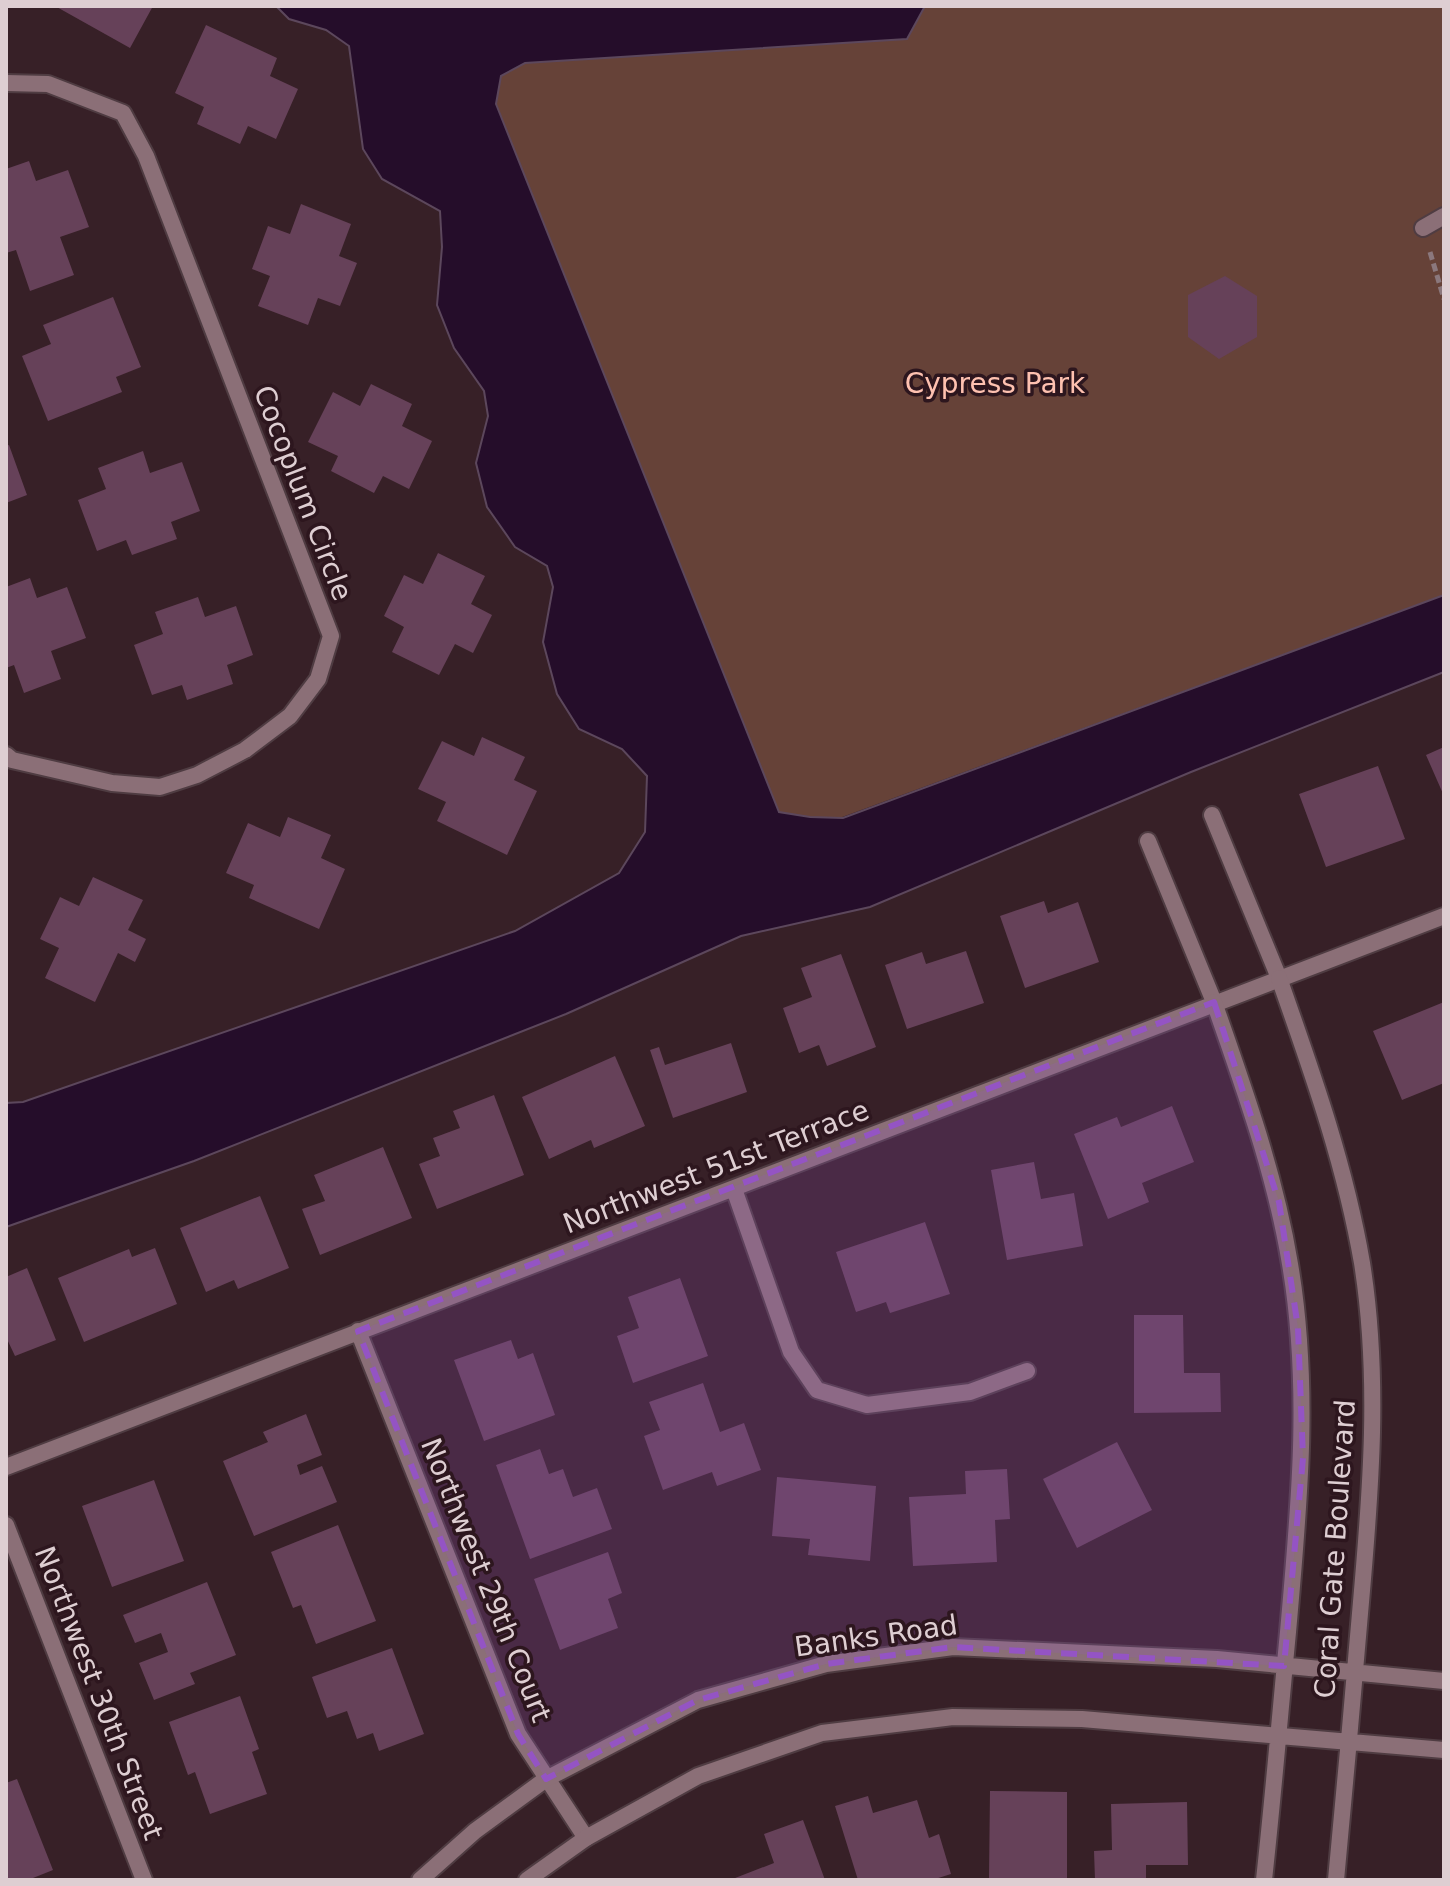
<svg xmlns="http://www.w3.org/2000/svg" width="1450" height="1886" viewBox="0 0 1450 1886" font-family="'DejaVu Sans',sans-serif">
  <rect width="100%" height="100%" fill="#372027"/>
  <!-- green -->
  <path fill="#664238" d="M925,6h519v589l-656,242 -312,-782 430,-16z"/>
  <!-- water -->
  <path fill="#250d2a" stroke="#5c475c" stroke-width="2" d="M276,6h649l-18,33 -382,24 -24,13 -5,28 283,708 31,5 33,1 601,-223v77l-253,100 -321,135 -129,29 -175,78 -372,147 -188,66v-124l17,-1 492,-171 104,-58 26,-41 2,-56 -25,-27 -43,-20 -22,-35 -14,-52 10,-55 -6,-21 -32,-19 -28,-40 -11,-44 12,-47 -4,-25 -30,-43 -17,-43 5,-58 -2,-36 -58,-32 -19,-30 -14,-103 -23,-16 -37,-11z"/>
  <!-- building -->
  <path fill="#664159" d="M55,6h98l-23,42z
    M206,25l71,33 -7,18 28,13 -22,50 -28,-13 -8,18 -43,-20 7,-17 -29,-14z
    M29,161l7,20 32,-11 21,57 -29,10 14,38 -44,16 -14,-41 -10,3v-84z
    M301,204l50,20 -12,32 18,7 -17,43 -22,-8 -10,27 -50,-19 12,-30 -18,-7 16,-43 22,8z
    M1225,276l32,20v41l-38,22 -31,-22v-42z
    M113,297l28,70 -25,10 6,15 -74,29 -26,-65 29,-12 -8,-19z
    M371,384l41,20 -10,22 30,15 -23,48 -26,-13 -9,17 -43,-22 7,-15 -30,-14 25,-50 27,14z
    M9,445l18,50 -21,8v-57z
    M143,451l7,22 32,-11 18,49 -29,11 6,17 -45,16 -6,-15 -29,11 -19,-51 28,-11 -8,-21z
    M438,553l47,23 -14,28 21,11 -19,38 -18,-9 -16,31 -47,-23 12,-25 -20,-11 20,-41 19,9z
    M30,578l7,20 30,-11 19,51 -35,13 10,28 -37,14 -10,-28 -8,3v-81z
    M198,597l7,20 31,-11 17,49 -26,10 6,19 -46,16 -5,-15 -30,10 -18,-50 29,-11 -8,-22z
    M482,737l43,20 -11,23 23,11 -30,64 -70,-34 9,-19 -28,-13 24,-48 32,15z
    M1444,747v49l-18,-41z
    M1378,766l27,73 -79,28 -27,-73z
    M288,817l43,18 -10,23 24,11 -26,60 -70,-31 5,-13 -28,-12 22,-50 32,14z
    M93,877l50,23 -15,30 18,9 -11,23 -17,-9 -23,49 -50,-24 14,-30 -19,-9 20,-42 19,9z
    M1044,901l4,12 30,-11 21,60 -74,26 -25,-72z
    M966,951l18,52 -77,26 -22,-64 37,-13 4,12z
    M841,954l35,93 -49,19 -8,-21 -20,8 -16,-45 29,-11 -11,-29z
    M1444,1002v81l-42,17 -29,-69z
    M731,1043l16,49 -74,26 -23,-68 9,-3 6,18z
    M615,1056l30,70 -51,22 -3,-8 -42,19 -27,-62z
    M494,1095l30,80 -87,34 -18,-45 21,-8 -7,-18 27,-10 -7,-17z
    M1172,1106l22,56 -52,21 7,19 -41,17 -34,-85 43,-17 4,10z
    M383,1147l29,71 -92,37 -18,-46 23,-8 -11,-26z
    M1034,1162l7,37 33,-6 9,53 -76,14 -16,-90z
    M260,1196l29,72 -51,21 -4,-9 -28,12 -26,-64z
    M925,1222l25,72 -60,19 -4,-11 -30,10 -20,-60z
    M155,1248l22,56 -93,38 -26,-64 71,-29 3,8z
    M27,1268l29,72 -41,16 -9,-19v-60z
    M680,1278l28,78 -75,27 -16,-47 22,-8 -11,-31z
    M1134,1315h49l1,58h36l1,39 -87,1z
    M511,1340l7,19 15,-6 22,62 -71,26 -30,-81z
    M703,1383l17,49 24,-9 17,47 -44,16 -5,-14 -49,18 -19,-54 16,-6 -11,-28z
    M306,1414l16,41 -25,10 3,10 22,-9 15,36 -83,34 -31,-75 45,-19 -5,-10z
    M1117,1442l35,68 -75,38 -34,-69z
    M540,1449l9,25 14,-5 10,28 24,-9 15,41 -82,30 -34,-94z
    M1007,1469l3,50 -15,1 2,42 -84,4 -4,-69 57,-3 -1,-23z
    M777,1477l99,9 -6,75 -62,-6 2,-16 -38,-3z
    M154,1480l30,81 -72,26 -30,-81z
    M338,1525l38,96 -60,23 -15,-39 -8,3 -22,-56z
    M608,1552l14,41 -14,6 10,29 -58,22 -26,-71z
    M207,1582l29,73 -46,18 5,11 -41,16 -15,-37 29,-11 -7,-19 -26,10 -12,-28z
    M392,1648l32,86 -45,17 -6,-18 -16,6 -10,-28 -20,7 -15,-41z
    M240,1696l19,53 -7,3 15,42 -57,20 -15,-42 -7,3 -19,-53z
    M17,1779l36,91 -25,10h-22v-97z
    M990,1791l77,1v88l-78,-2z
    M868,1796l5,17 44,-13 12,38 10,-4 12,40 -19,6h-74l-23,-74z
    M1187,1802l1,63h-42v15h-51l-1,-29 18,-1 -1,-46z
    M803,1820l22,60h-95l44,-17 -10,-29z"/>
  <g fill="none" stroke-linecap="round" stroke-linejoin="round">
    <defs>
      <path id="minor" d="M6,83l42,1 75,29 23,43 185,480 -13,43 -28,37 -45,34 -48,25 -37,12 -48,-4 -100,-23 -6,-5
        M1423,228l21,-12
        M1212,815l67,163
        M1148,841l66,161
        M734,1189l57,163 26,38 50,15 103,-13 57,-21
        M358,1331l160,403 68,104
        M6,1467l1438,-551
        M6,1525l138,355"/>
      <path id="tertiary" d="M1279,978c33,94 66,186 83,285 18,113 9,226 -1,339 -8,93 -16,185 -25,278
        M1214,1002c30,87 61,171 76,262 21,124 9,244 -2,368 -8,83 -15,166 -24,248
        M420,1880l55,-49 71,-52 152,-79 128,-36 127,-17 264,12 227,22
        M527,1880l59,-42 112,-62 124,-43 131,-16 129,2 362,31"/>
    </defs>
    <!-- minor casing -->
    <use href="#minor" stroke="#4f3c42" stroke-width="20"/>
    <!-- tertiary casing -->
    <use href="#tertiary" stroke="#4f3c42" stroke-width="20"/>
    <!-- path -->
    <path stroke="#8b787d" stroke-width="5" stroke-dasharray="8 4" stroke-linecap="butt" d="M1430,252l14,47"/>
    <!-- minor -->
    <use href="#minor" stroke="#8b6f77" stroke-width="16"/>
    <!-- tertiary -->
    <use href="#tertiary" stroke="#8b6f77" stroke-width="16"/>
  </g>
  <!-- marked area -->
  <path fill="#9454c4" fill-opacity="0.2" stroke="#9454c4" stroke-width="6" stroke-dasharray="16 10" stroke-linejoin="round" d="M1214,1002l65,200 19,126 5,130 -19,208 -331,-19 -127,17 -128,36 -152,79 -28,-45 -160,-403z"/>
  <g text-anchor="middle" dominant-baseline="central" stroke-width="7" stroke-linejoin="round" paint-order="stroke">
    <!-- park labels -->
    <g font-size="28" fill="#fec1b0" stroke="#2d161e">
      <text x="995" y="383">Cypress Park</text>
    </g>
    <!-- street labels -->
    <g font-size="28" fill="#deced2" stroke="#2d161e">
      <text transform="translate(303 493) rotate(69)">Cocoplum Circle</text>
      <text transform="translate(716 1167) rotate(-21)">Northwest 51st Terrace</text>
      <text transform="translate(1335 1549) rotate(-86)">Coral Gate Boulevard</text>
      <text transform="translate(486 1580) rotate(68)">Northwest 29th Court</text>
      <text transform="translate(876 1636) rotate(-8)">Banks Road</text>
      <text transform="translate(99 1693) rotate(69)">Northwest 30th Street</text>
    </g>
  </g>
  <!-- border -->
  <rect width="1450" height="1886" fill="none" stroke="#deced2" stroke-width="16"/>
</svg>
